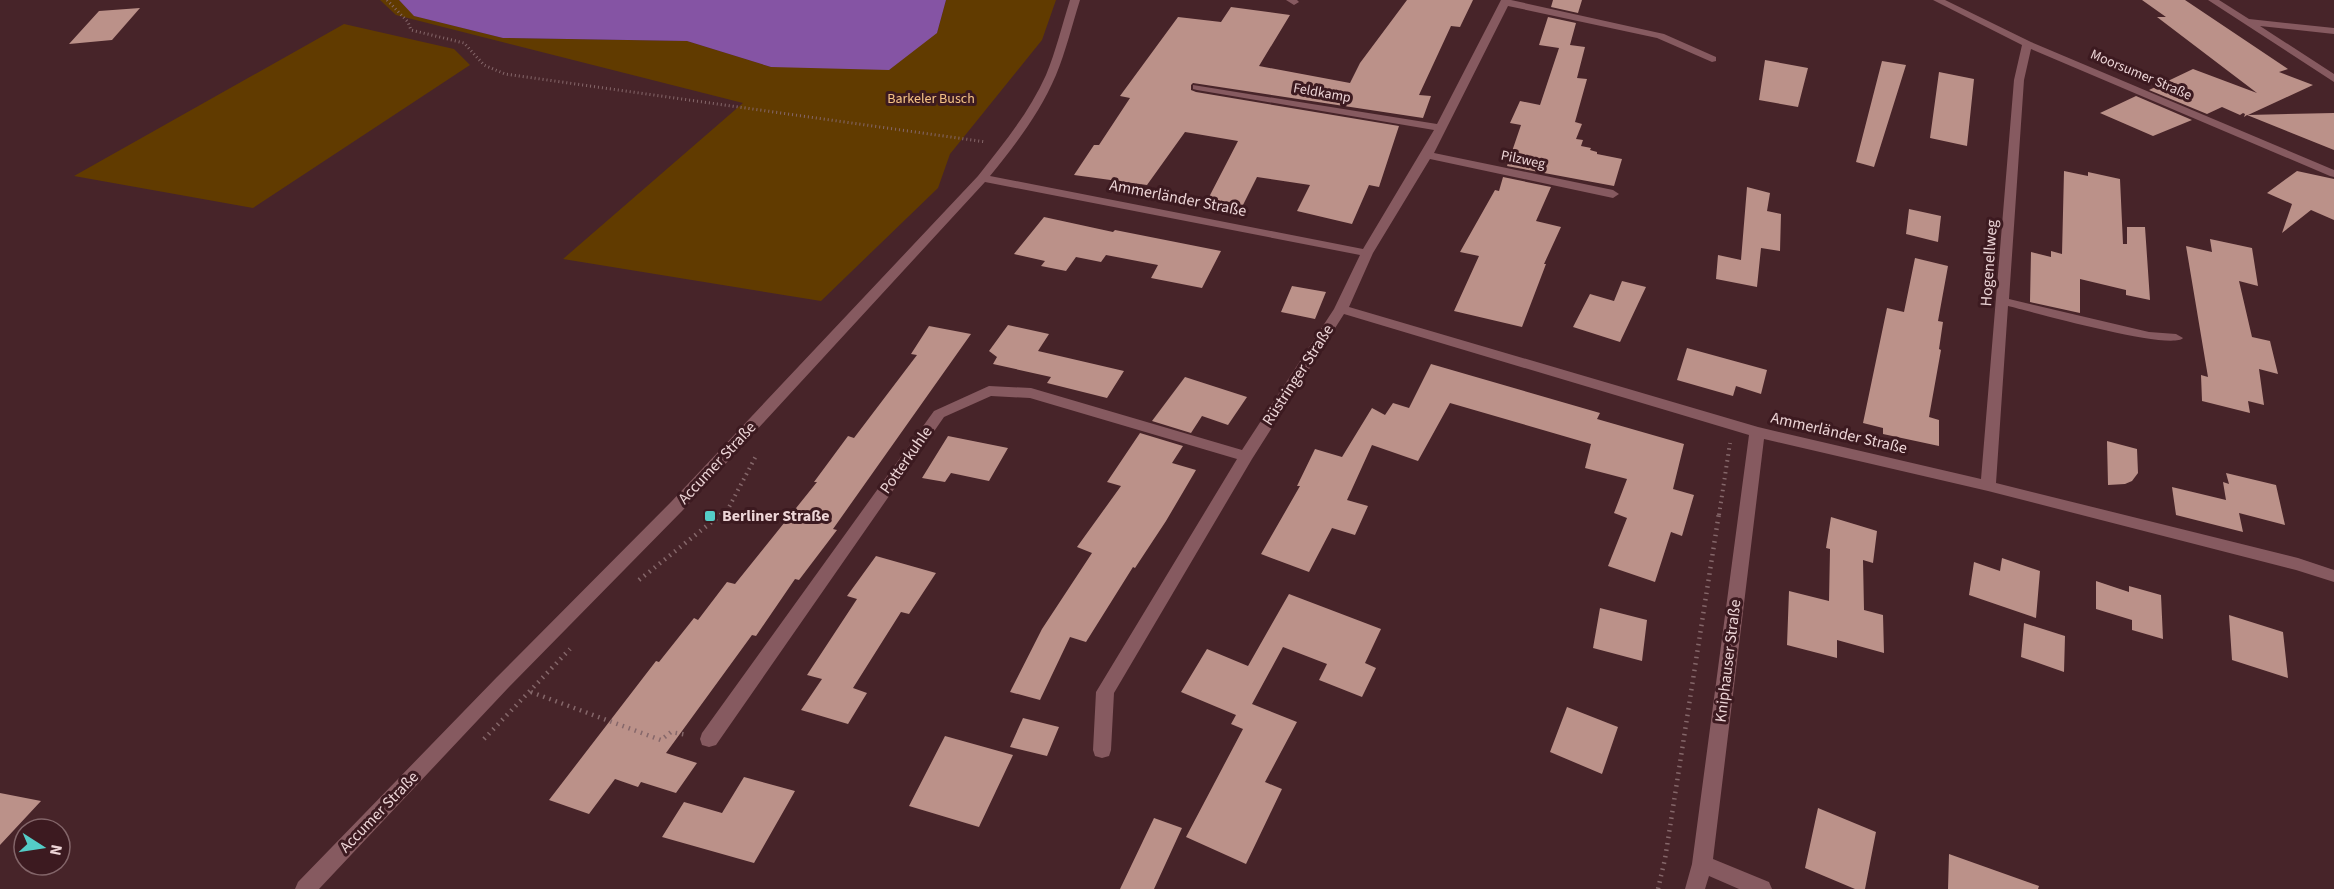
<svg xmlns="http://www.w3.org/2000/svg" width="2334" height="889" viewBox="0 0 2334 889" font-family="'Source Sans 3',sans-serif">
  <rect width="100%" height="100%" fill="#472429"/>
  <!-- green -->
  <path fill="#613b00" d="M380,0h19l16,16 88,22 184,3 84,26 166,-34 9,-33h110l-14,40 -92,114 -12,34 -117,113 -258,-42 180,-156 -347,-88z
    M344,24l110,25 16,16 -217,143 -179,-32z"/>
  <!-- water -->
  <path fill="#8554a4" d="M399,0h547l-9,33 -48,37 -118,-3 -84,-26 -184,-3 -89,-22z"/>
  <!-- building -->
  <path fill="#bb9189" d="M1407,0h66l-13,27 -9,-1 -32,69 12,1 -8,22 -230,-35 -2,2v5l5,2 203,34 -20,61 -10,-2 -17,39 -55,-13 13,-26 -53,-8 -14,28 -35,-6 30,-58 -53,-9 -38,53 -73,-10 20,-30h5l31,-47 -10,-2 58,-79 43,5 10,-15 59,8 -31,51 91,17 10,-20z
    M1553,0h29l-4,13 -27,-6z
    M2142,0h43l103,69 -9,3 34,13 -65,30 86,-2v37l-87,-35 -3,2 1,-3 -2,-1 -3,2 -18,-8 -15,7 -58,-24 44,-21 64,24 -100,-76h9z
    M140,8l-28,32 -43,4 30,-33z
    M1548,17l28,6 -6,22 15,2 -8,31 10,1 -12,43 7,2 -6,15 7,1 -2,6 10,2 -1,2 7,2v2l25,5 -8,27 -107,-20 14,-41 -11,-2 10,-22 20,4 19,-57 -20,-3z
    M1765,60l43,8 -10,39 -39,-7z
    M1882,61l24,4 -32,102 -18,-5z
    M1939,72l35,7 -7,67 -37,-8z
    M2136,96l56,24 -39,16 -53,-23z
    M2064,171l24,5v-4l32,7 3,65h4v-17h18l5,73 -24,-5v-5l-46,-11v34l-50,-11 1,-50 20,5v-6l11,3z
    M2297,171l37,8v41l-23,-10 -29,23 10,-29 -25,-11z
    M1503,177l48,10 -15,34 25,6 -17,37h2l-24,63 -68,-16 25,-55 -19,-4 35,-62 4,1z
    M1747,187l23,6 -3,18 14,3 -1,37 -19,-3 -4,39 -41,-8 2,-24 23,5z
    M1909,209l32,7 -3,26 -32,-8z
    M1044,217l69,15 2,-2 106,21 -19,37 -51,-10 7,-13 -52,-10 -5,7 -25,-5 -10,14 -25,-5 4,-5 -31,-7z
    M2210,239l42,9 6,38 -19,-5 13,56 18,4 8,33 -19,-5 5,36 -16,-4 2,12 -48,-12 -1,-26 7,2 -22,-131 26,6z
    M1915,258l33,8 -10,55 5,1 -4,27 2,1 -12,67 10,3v26l-56,-12v-6l-20,-5 24,-115 17,4z
    M1622,281l24,6 -26,55 -47,-15 17,-33 24,7z
    M1292,286l34,6 -11,27 -34,-7z
    M1008,325l41,9 -11,17 86,20 -17,27 -60,-15 4,-6 -58,-13 4,-7 -8,-6z
    M929,326l42,8 -138,195 4,1 -38,50 -4,-1 -39,57 -4,-1 -86,118 31,10 -21,30 -35,-11 -3,5 -23,-8 -26,35 -40,-14 107,-139 3,1 35,-44 4,2 29,-38 8,2 82,-102h-3l34,-46 6,2 63,-83 -6,-1z
    M1687,348l80,22 -6,24 -25,-8 -3,10 -56,-16z
    M1431,364l169,49 -3,6 87,25 -11,45 21,6 -12,41 -11,-4 -16,50 -47,-16 19,-48 -13,-5 13,-34 -42,-11 6,-24 -141,-41 -32,58 -46,-16 -25,55 21,6 -13,29 -23,-7 -23,44 -48,-18 39,-68h-3l18,-37 27,8 30,-49 13,7 8,-12 16,5z
    M1185,377l62,20 -19,28 -26,-9 -11,17 -39,-12z
    M1140,433l43,13 -11,17 24,7 -30,51 -31,47 -2,-1 -47,75 -16,-5 -30,63 -30,-8 32,-63 50,-76 -15,-6 44,-61 -14,-4z
    M948,436l60,12 -19,33 -38,-8 -6,9 -23,-4z
    M2107,441l30,8 1,24 -6,8 -7,3 -17,1z
    M2226,473l50,12 9,40 -46,-12 4,19 -67,-17 -4,-28 54,13 -3,-18 6,2z
    M1831,517l46,14 -4,32 -10,-3 1,50 19,5 1,38 -47,-13v18l-50,-13 2,-54 40,10 1,-52 -4,-1z
    M876,556l60,17 -27,41 -8,-2 -48,76 14,5 -19,31 -47,-14 21,-31 -15,-4 50,-76 -10,-3z
    M2002,558l38,13 -4,47 -67,-23 5,-33 26,9z
    M2096,581l33,11v-6l32,9 2,44 -31,-9v-10l-36,-11z
    M1289,594l92,35 -16,34 11,5 -14,29 -43,-17 8,-16 -44,-17 -31,57 45,18 -32,60 17,7 -36,75 -60,-27 57,-108 -12,-5 5,-9 -55,-23 26,-43 41,17z
    M1600,608l47,12 -5,41 -49,-13z
    M2229,615l54,17 5,46 -56,-18z
    M2024,623l41,13 -1,36 -43,-15z
    M1567,707l51,20 -16,47 -52,-22z
    M1023,718l36,9 -12,29 -37,-9z
    M945,736l68,19 -34,72 -70,-21z
    M744,777l51,14 -41,72 -92,-26 22,-35 38,11z
    M0,793l41,8 -41,44z
    M1818,808l58,24 -11,57h-10l-50,-21z
    M1154,818l28,10 -28,61h-34z
    M1949,854l90,32 -1,3h-90z"/>
  <g fill="none" stroke-linecap="round" stroke-linejoin="round">
    <!-- path-far2 -->
    <path stroke="#85676a" stroke-width="3" stroke-dasharray="1 3" stroke-linecap="butt" d="M387,0l21,22 3,8 53,13 20,22 21,9 481,68"/>
    <!-- path-far1 -->
    <path stroke="#85676a" stroke-width="4" stroke-dasharray="1.5 4.5" stroke-linecap="butt" d="M721,515l7,-6 29,-55
      M1719,515l11,-72"/>
    <!-- path -->
    <path stroke="#85676a" stroke-width="4.5" stroke-dasharray="1.5 5" stroke-linecap="butt" d="M639,580l84,-67
      M531,692l130,48 10,-8 16,3
      M484,739l86,-90
      M1658,889l7,-30 54,-346"/>
    <!-- minor -->
    <path fill="#865a60" fill-rule="evenodd" d="M1070,0h10c-8,25 -14,51 -24,75 -16,38 -41,70 -66,101l373,73 71,-119 -237,-40 -4,-1v-4l244,39 64,-124h10l153,34 52,23v4l-4,1 -55,-24 -149,-32 -74,147 179,37 6,4 -6,4 -183,-39 -57,94 -24,54 409,120 223,52 33,-399 8,-35 -89,-45h12l86,42 303,128v7l-4,-1 -299,-127 -7,31 -15,219 140,33 27,2 7,4c-12,13 -150,-26 -175,-32l-12,177 302,75 36,12v12l-38,-12 -308,-79 -224,-52 -51,420 56,23 3,7h-33l-30,-13 -4,13h-20l7,-25 57,-429 -405,-121 -92,145 -138,234 -3,57 -2,6 -7,2 -7,-2 -2,-6 3,-58 141,-233 -207,-61 -39,-2 -47,21 -228,328 -7,2 -7,-2 -2,-6 2,-6 232,-322 55,-25 42,2 211,62 92,-141 26,-54 -375,-73 -302,328 -174,177 -190,202h-24l3,-7 199,-205 174,-175 307,-326c25,-32 51,-63 68,-101 10,-24 16,-50 24,-75z
      M1286,0h11l2,2 -5,3z
      M2208,0h11l30,19 85,9v6l-74,-8 74,48v8z"/>
  </g>
  <!-- markers -->
  <rect fill="#54cdc7" stroke="#3c1a20" stroke-width="2" x="704" y="510" width="12" height="12" rx="3"/>
  <g text-anchor="middle" dominant-baseline="central" stroke-width="6" stroke-linejoin="round" paint-order="stroke">
    <!-- far-street labels -->
    <g font-size="14" fill="#edd5d7" stroke="#3c1a20">
      <text transform="translate(2141 75) rotate(23)">Moorsumer Straße</text>
      <text transform="translate(1322 93) rotate(10)">Feldkamp</text>
      <text transform="translate(1523 160) rotate(12)">Pilzweg</text>
    </g>
    <!-- far-park labels -->
    <g font-size="14" fill="#f6c386" stroke="#3c1a20">
      <text x="931" y="99">Barkeler Busch</text>
    </g>
    <!-- street labels -->
    <g font-size="16" fill="#edd5d7" stroke="#3c1a20">
      <text transform="translate(1178 198) rotate(11)">Ammerländer Straße</text>
      <text transform="translate(1989 263) rotate(-86)">Hogenellweg</text>
      <text transform="translate(1298 375) rotate(-57)">Rüstringer Straße</text>
      <text transform="translate(1839 433) rotate(13)">Ammerländer Straße</text>
      <text transform="translate(906 460) rotate(-55)">Potterkuhle</text>
      <text transform="translate(717 463) rotate(-47)">Accumer Straße</text>
      <text transform="translate(1728 661) rotate(-83)">Kniphauser Straße</text>
      <text transform="translate(379 812) rotate(-46)">Accumer Straße</text>
    </g>
    <!-- poi labels -->
    <g font-size="16" font-weight="bold" fill="#edd5d7" stroke="#3c1a20" text-anchor="start">
      <text x="722" y="516">Berliner Straße</text>
    </g>
  </g>
  <!-- north arrow -->
  <g transform="translate(42 847) rotate(102)"><circle r="28" fill="#3c1a20" stroke="#836569" stroke-width="1.5"/>
  <path d="M0-4.5L10 22L0 15L-10 22Z" fill="#54cdc7"/>
  <text y="-9" font-size="16" font-weight="bold" text-anchor="middle" fill="#edd5d7">N</text>
  </g>
</svg>
